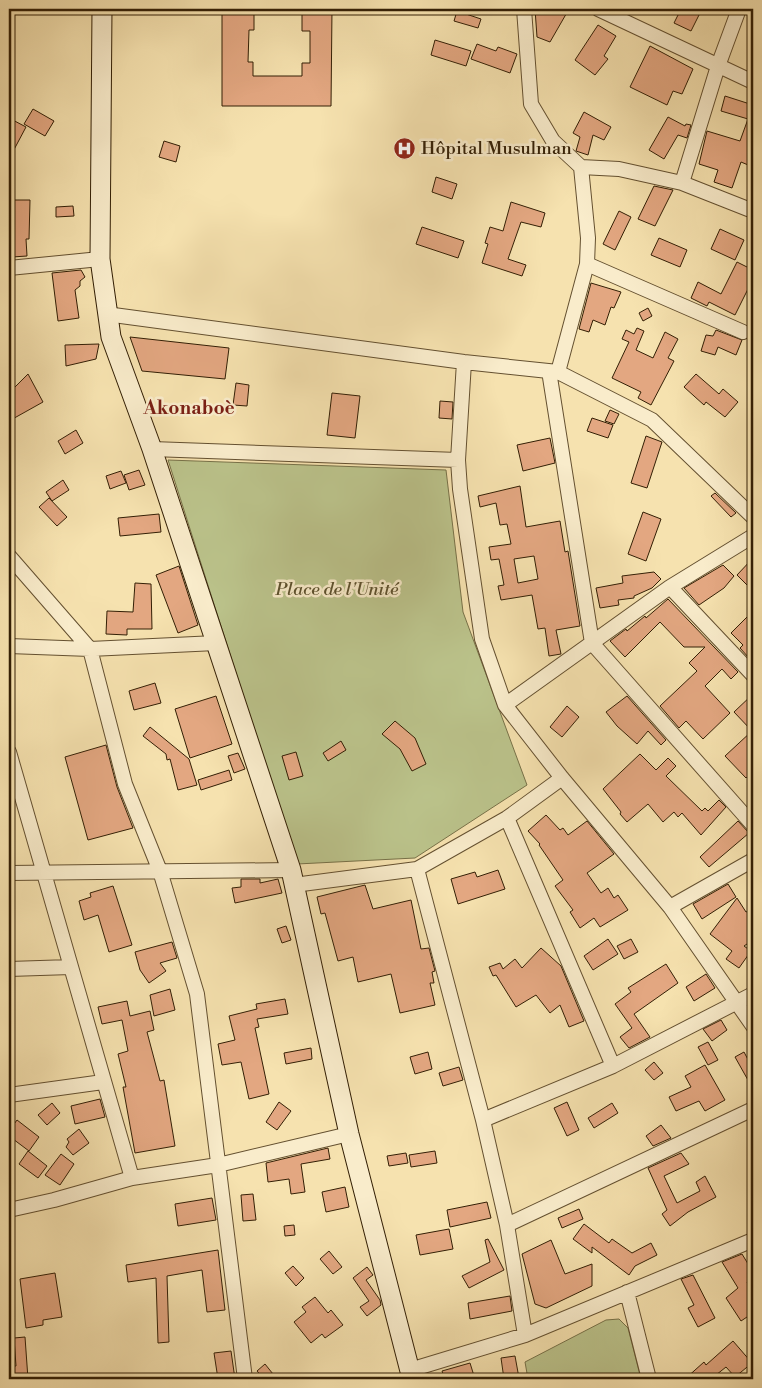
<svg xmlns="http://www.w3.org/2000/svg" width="762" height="1388" viewBox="0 0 762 1388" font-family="'Libre Bodoni',serif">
  <rect width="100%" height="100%" fill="#f6e2af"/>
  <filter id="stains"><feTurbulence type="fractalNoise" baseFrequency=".004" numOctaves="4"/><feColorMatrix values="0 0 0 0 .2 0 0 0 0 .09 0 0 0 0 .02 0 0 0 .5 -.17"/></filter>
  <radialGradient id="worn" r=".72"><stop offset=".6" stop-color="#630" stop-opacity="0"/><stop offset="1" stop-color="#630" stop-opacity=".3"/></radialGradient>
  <!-- green -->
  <path fill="#bbc38b" stroke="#777148" d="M168,460l278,10 17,142 64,173 -112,73 -118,6z
    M619,1319l9,9 13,51h-113l-3,-17 81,-42z"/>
  <!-- building -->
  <path fill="#e3a781" stroke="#331f05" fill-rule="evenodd" d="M222,9h32v21h-5l-1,32h5v14h49v-13h8v-32h-8v-22h30l-1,97h-109z
    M535,9h34l-19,33 -13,-5z
    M681,9h21l-11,22 -17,-8z
    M457,11l24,8 -3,9 -24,-7z
    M598,25l18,11 -12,20 4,3 -13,16 -20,-15z
    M435,40l36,11 -5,15 -35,-11z
    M477,44l19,7 2,-4 19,7 -7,19 -39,-14z
    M650,46l43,23 -11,25 -9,-3 -6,14 -37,-18z
    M725,96l28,9v62l-12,-5 -9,26 -18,-6 4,-12 -19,-6 8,-33 33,10 8,-22 -27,-8z
    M33,109l21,12 -9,15 -21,-12z
    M584,112l27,15 -7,13 -11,-5 -5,20 -12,-4 4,-14 -7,-4z
    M668,117l17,9 1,-2 5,1 -4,13 -9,-3 -14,24 -15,-9z
    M9,118l17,9 -17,32z
    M164,141l16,5 -4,16 -17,-5z
    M436,177l21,7 -5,15 -20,-7z
    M654,186l19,4 -18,36 -17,-7z
    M11,200h19l-1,39h-3l1,17 -15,1z
    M511,202l34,11 -4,14 -20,-5 -13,37 18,6 -4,11 -40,-13 6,-19 -3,-1 5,-16 13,4z
    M73,206l1,10 -18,1v-10z
    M619,211l12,6 -16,33 -12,-6z
    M422,227l42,14 -6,17 -42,-14z
    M720,229l24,11 -9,20 -24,-11z
    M659,238l28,12 -7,17 -29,-12z
    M737,262l16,8v9l-18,36 -26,-13 -2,4 -16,-8 7,-16 23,12z
    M81,270l4,7 -5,4v5l-5,4 4,28 -21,3 -6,-48z
    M591,283l30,9 -7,16 -3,-1 -6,18 -12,-5 -4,12 -10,-3z
    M648,308l4,8 -9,5 -4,-8z
    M637,328l7,3 -8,19 17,8 12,-26 13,7 -10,19 6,3 -23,44 -13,-7 3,-6 -29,-14 17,-36 -7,-3 4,-9 8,4z
    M716,330l26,10 -6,15 -18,-8 -3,8 -14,-4 5,-16 7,1z
    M130,337l99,11 -4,31 -83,-8z
    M99,344l-3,15 -30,7 -1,-21z
    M28,374l15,28 -34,19v-28z
    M696,374l23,20 4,-5 15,13 -13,15 -19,-15 -2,3 -20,-18z
    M236,383l13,2 -2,21 -14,-1z
    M332,393l28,3 -5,42 -28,-3z
    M440,401l13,1 -1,17 -13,-1z
    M610,410l9,4 -5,10 -9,-3z
    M592,418l21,7 -5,13 -21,-7z
    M76,430l7,13 -18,11 -7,-13z
    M646,436l16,6 -15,46 -16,-5z
    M550,438l5,25 -32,8 -6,-26z
    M139,470l6,15 -16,5 -5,-15z
    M121,471l5,12 -16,6 -4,-13z
    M63,480l6,10 -17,11 -6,-9z
    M520,486l6,41 34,-6 5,31 3,-1 12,75 -24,4 5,24 -12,2 -4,-28 -7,1 -6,-34 -31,5 -3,-14 6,-1 -5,-26 -8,1 -2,-13 22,-3 -4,-20 -7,1 -4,-22 -16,4 -2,-11zM534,556l4,23 -20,4 -4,-24z
    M715,493l21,20 -5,4 -20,-21z
    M49,498l18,19 -10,9 -18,-19z
    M643,512l18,7 -15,42 -18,-7z
    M159,514l2,18 -41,4 -2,-18z
    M753,558v20l-6,7 -10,-10z
    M723,565l11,11 -10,12 -25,17 -15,-17z
    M179,566l19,59 -20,8 -22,-58z
    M654,572l7,7 -9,9 -18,8v2l-16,2 1,5 -19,3 -4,-20 27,-5 -1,-7z
    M135,583l16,1 1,45h-25v6l-21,-1 1,-23 26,1z
    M668,599l70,73 -7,7 -9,-10 -17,17 25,27 -27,26 -17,-18 -7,7 -19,-22 37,-35 -8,-8 16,-16h-21l-24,-25 -35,35 -15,-16 16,-12 1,2 18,-15 1,2z
    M753,611v44l-4,3 -9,-10 3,-3 -12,-12z
    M155,683l6,20 -27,7 -5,-19z
    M753,694v77l-7,7 -21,-22 27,-25 -18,-19z
    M216,696l16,48 -42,14 -15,-49z
    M627,696l39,44 -5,5 -13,-14 -11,13 -20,-18 -11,-14z
    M567,706l12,11 -17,20 -12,-10z
    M395,721l20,17 11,26 -14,7 -12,-22 -18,-15z
    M150,727l39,32 8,26 -19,5 -8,-31 -3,1 -1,-6 -23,-18z
    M341,741l5,9 -18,11 -5,-8z
    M106,745l11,42 16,41 -45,12 -23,-83z
    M296,752l7,24 -14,4 -7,-24z
    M238,753l7,16 -11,4 -6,-17z
    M640,754l16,16 12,-12 8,8 -10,10 36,35 3,-3 3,3 11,-11 7,7 -25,28 -19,-22 -4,4 -4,-5 -11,10 -15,-18 -21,18 -7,-8 1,-2 -18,-23z
    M229,770l3,10 -31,10 -3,-10z
    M546,815l14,15 3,-2 5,7 19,-14 27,33 -27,19 14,20 7,-5 6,10 4,-3 10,15 -28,17 -6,-9 -14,10 -10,-16 3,-2 -18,-24 8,-6 -24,-35 1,-1 -12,-13z
    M738,821l11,12 -40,34 -9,-10z
    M498,870l7,19 -47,15 -7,-25 24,-7 2,5z
    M241,879h19v4l18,-4 4,14 -47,10 -3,-15 9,-1z
    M728,884l8,13 -34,22 -9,-15z
    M365,885l8,24 38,-9 10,49 8,-1 6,23 -3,1 2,11h-4l5,22 -35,8 -9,-39 -33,8 -5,-25 -15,4 -13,-48 -4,1 -4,-17z
    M113,886l19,59 -23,7 -11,-37 -14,5 -5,-19 12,-4 -1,-4z
    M737,898l9,14 7,-3v31l-9,6 7,5 -12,17 -13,-9 6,-8 -22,-17z
    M286,926l5,14 -9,3 -5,-14z
    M608,939l10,15 -25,16 -9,-14z
    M631,939l7,13 -14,7 -7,-13z
    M172,942l5,16 -17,5 6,8 -17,12 -9,-13 -5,-18z
    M541,948l20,18 23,55 -15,6 -9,-22 -10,8 -14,-18 -20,12 -20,-32 -3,1 -4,-9 11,-4 3,6 12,-10 7,9z
    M666,964l12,19 -44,31 16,23 -21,11 -9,-11 12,-9 -17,-24 16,-12 -3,-4z
    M706,974l9,14 -21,13 -8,-14z
    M170,989l5,21 -21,6 -4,-21z
    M285,999l3,15 -31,5 2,8 -4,1 14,66 -20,5 -8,-37 -19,3 -4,-21 17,-4 -6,-24 28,-7 -1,-5z
    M127,1001l3,15 20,-5 4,19 -7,2 13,49 4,-1 11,66 -40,7 -12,-66h3l-8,-33 10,-3 -6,-31 -20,4 -4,-17z
    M721,1020l6,10 -15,11 -9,-12z
    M708,1042l10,18 -10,5 -10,-18z
    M311,1048l1,11 -26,5 -2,-11z
    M428,1052l4,17 -17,5 -5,-17z
    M744,1052l9,17v20l-18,-32z
    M654,1062l9,11 -9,7 -9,-10z
    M705,1065l20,35 -20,11 -6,-10 -23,10 -7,-14 22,-10 -6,-11z
    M459,1067l4,13 -20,6 -4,-13z
    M100,1099l5,18 -30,7 -4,-18z
    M279,1102l12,9 -14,19 -11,-8z
    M567,1102l12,28 -12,6 -13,-28z
    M52,1103l8,10 -13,12 -9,-10z
    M612,1103l6,10 -24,15 -6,-10z
    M17,1120l22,17 -10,14 -20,-15v-5z
    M661,1125l10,13 -18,8 -7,-10z
    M79,1129l10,14 -16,12 -7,-8 3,-5 -2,-3z
    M328,1148l2,11 -29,5 4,28 -14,2 -2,-15 -21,3 -2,-19z
    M28,1151l19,15 -9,12 -19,-14z
    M435,1151l2,12 -26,4 -2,-12z
    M406,1153l2,10 -19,3 -2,-10z
    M681,1153l8,11 -25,12 13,27 23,-12 -4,-9 9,-6 11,21 -28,15 -18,14 -8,-12 5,-4 -19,-42z
    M61,1154l13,10 -14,21 -15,-10z
    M345,1187l4,20 -23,5 -4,-20z
    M253,1194l3,26 -13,1 -2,-26z
    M212,1198l4,22 -38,6 -3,-22z
    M487,1202l4,16 -41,9 -3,-17z
    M579,1209l4,10 -21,9 -4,-10z
    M584,1224l25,19 3,-4 20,14 19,-10 6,12 -22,11 -6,9 -37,-28v6l-19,-14z
    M294,1225l1,10 -10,1 -1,-10z
    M449,1229l4,20 -33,6 -4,-20z
    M488,1239l16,31 -35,18 -7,-12 28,-14 -5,-22z
    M551,1240l14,34 27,-10v22l-46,22 -11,-4 -13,-50z
    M218,1250l7,60 -18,2 -5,-42 -35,6 2,66 -11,1 -2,-65 -28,4 -2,-17z
    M329,1251l13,16 -9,7 -13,-15z
    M742,1254l11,18v6l-6,4 6,10v21l-12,8 -15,-23 12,-10 -16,-26z
    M293,1266l11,12 -8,8 -11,-13z
    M367,1267l6,8 -7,5 14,20 1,5 -14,11 -7,-9 9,-6 -16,-23z
    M55,1273l7,44 -19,3v5l-17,3 -6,-49z
    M693,1275l22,43 -17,9 -10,-19 6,-3 -13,-26z
    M510,1296l2,15 -42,8 -2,-16z
    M315,1297l13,16 3,-3 12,15 -18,13 -3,-4 -11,9 -17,-21 12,-10 -4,-5z
    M25,1337l3,42h-19v-13h7l-2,-28z
    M733,1341l19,22 -17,14 -9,-10 -15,12h-26l19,-17 2,3z
    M231,1351l4,28h-17l-4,-26z
    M515,1356l4,22 -15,1 -3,-21z
    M470,1363l5,16h-30l-3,-8z
    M265,1364l12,15h-13l-7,-8z"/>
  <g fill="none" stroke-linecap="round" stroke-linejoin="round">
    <defs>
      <path id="street" d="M524,9l7,95 22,37 28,26 38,2 63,14 71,28
        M598,9l155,73
        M682,183l36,-117 21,-57
        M587,264l156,68
        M9,268l91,-9
        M106,314l358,48 94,10 94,48 101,97
        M464,362l-6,98 2,29 22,150 23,66 57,73 108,129 83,119
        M549,371l43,272 161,182
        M558,372l29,-108 1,-26 -7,-71
        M152,449l306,11
        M9,556l81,93 35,135 35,87 37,123 48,385
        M670,587l83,88
        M9,646l81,3 126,-6
        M505,705l165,-118 83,-51
        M9,752l123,426
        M507,818l106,248
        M417,869l66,251 24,105 18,110
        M9,873l282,-3
        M294,885l123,-16 90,-51 55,-40
        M670,907l83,-47
        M9,969l62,-2
        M9,1095l94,-13
        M483,1120l130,-54 140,-72
        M9,1210l45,-10 78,-22 86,-13 131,-31
        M507,1225l246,-116
        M627,1292l22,87
        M410,1370l115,-35 228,-95"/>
      <path id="secondary" d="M102,9l-2,250 11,78 41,112 139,421 58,264 63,245"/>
    </defs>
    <!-- street casing -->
    <use href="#street" stroke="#645030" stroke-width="16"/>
    <!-- secondary casing -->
    <use href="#secondary" stroke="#331f05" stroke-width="21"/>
    <!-- street -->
    <use href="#street" stroke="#f9eccb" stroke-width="14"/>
    <!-- secondary -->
    <use href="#secondary" stroke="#f9eccb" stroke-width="19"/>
  </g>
  <!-- icons -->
  <defs>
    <symbol id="hospital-disc" viewBox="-11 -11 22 22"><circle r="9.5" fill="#8f2418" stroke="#f9eccb"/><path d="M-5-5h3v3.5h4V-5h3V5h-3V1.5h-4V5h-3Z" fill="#fff"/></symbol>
  </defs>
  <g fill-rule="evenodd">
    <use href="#hospital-disc" x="392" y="136" width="25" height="25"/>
  </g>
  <g text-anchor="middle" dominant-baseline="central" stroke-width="5" stroke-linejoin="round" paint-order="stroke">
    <!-- poi labels -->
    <g font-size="18" fill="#331f05" stroke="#f9eccb" text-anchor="start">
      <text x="421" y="148">Hôpital Musulman</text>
    </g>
    <!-- park labels -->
    <g font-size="18" font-style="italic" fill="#5c502d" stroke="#f9eccb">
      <text x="337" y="589">Place de l'Unité</text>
    </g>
    <!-- neighbourhood labels -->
    <g font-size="19" font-weight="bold" fill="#7a1f14" stroke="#f9eccb">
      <text x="189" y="408">Akonaboè</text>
    </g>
  </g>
  <!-- margin -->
  <rect width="762" height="1388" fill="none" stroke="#f6e2af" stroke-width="30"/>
  <rect x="10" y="10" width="742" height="1368" fill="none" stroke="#331f05" stroke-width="2.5"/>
  <rect x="15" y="15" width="732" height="1358" fill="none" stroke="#331f05"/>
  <rect width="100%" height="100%" filter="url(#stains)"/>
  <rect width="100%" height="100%" fill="url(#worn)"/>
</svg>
